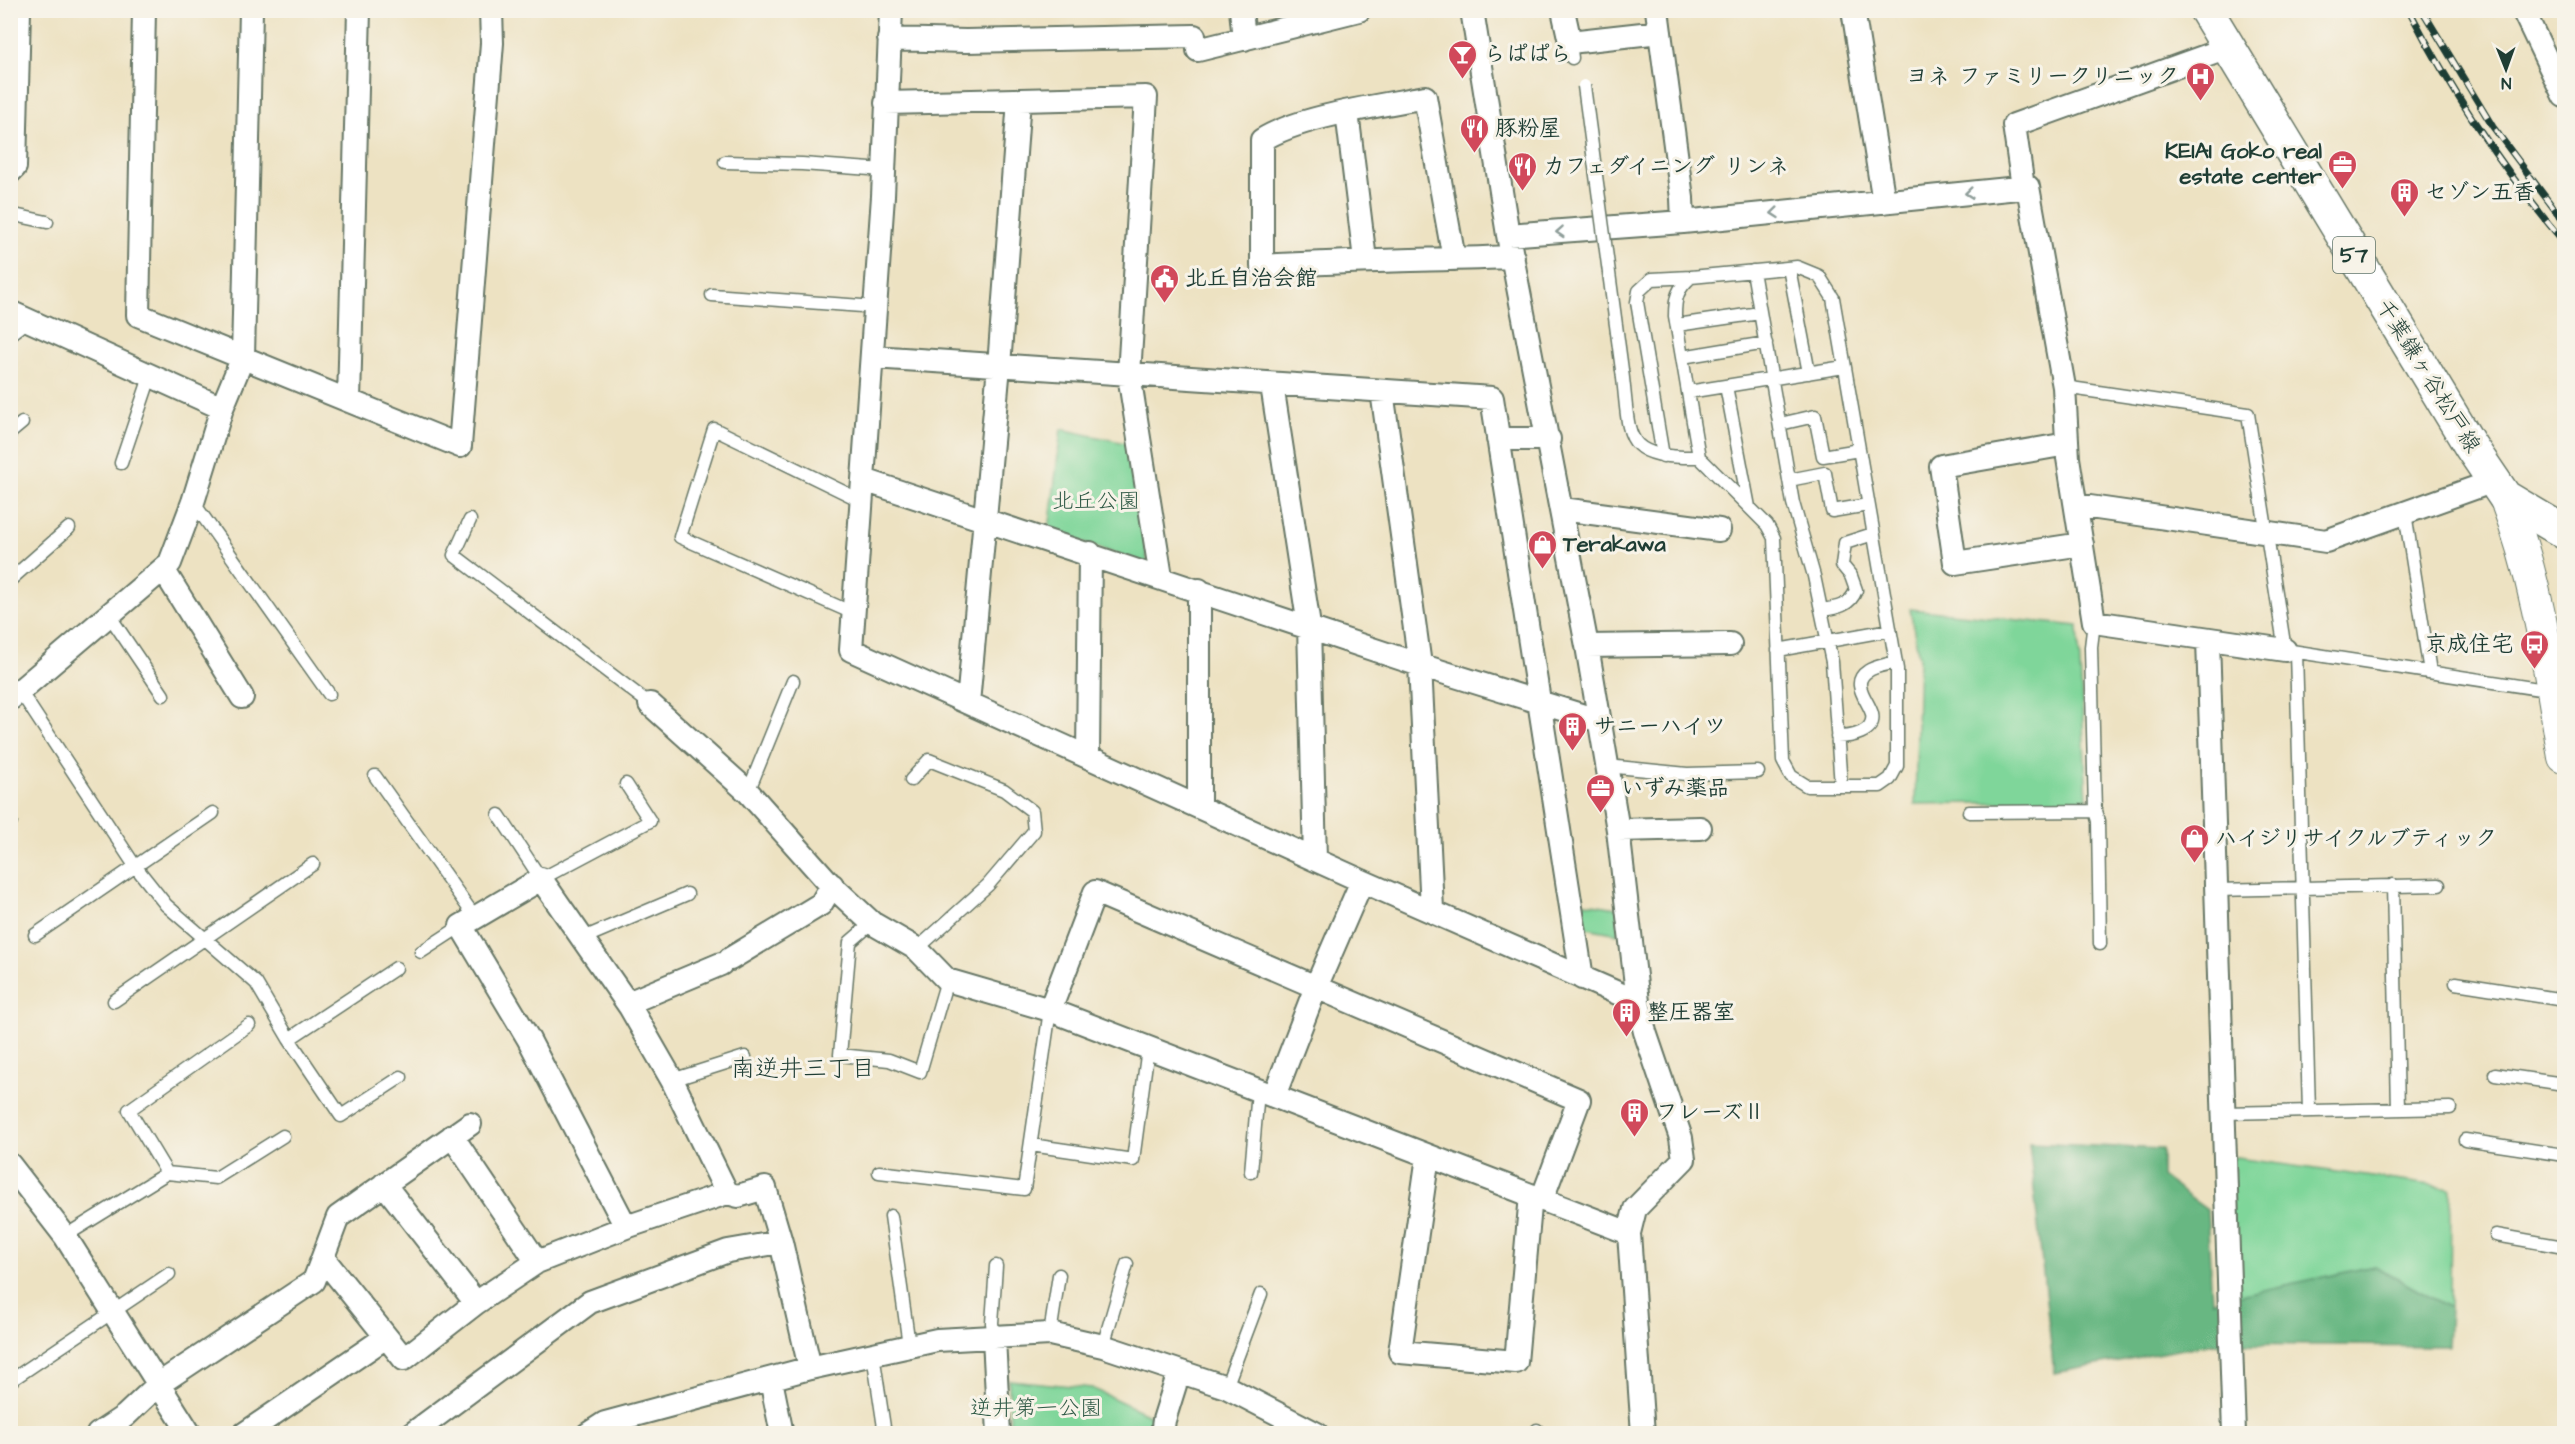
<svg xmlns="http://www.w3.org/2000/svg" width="2575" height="1444" viewBox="0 0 2575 1444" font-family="'Architects Daughter','Klee One',sans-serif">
  <rect width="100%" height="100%" fill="#f7f3e8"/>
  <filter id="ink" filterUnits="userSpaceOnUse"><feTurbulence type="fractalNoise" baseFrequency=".0167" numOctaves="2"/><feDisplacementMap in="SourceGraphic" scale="12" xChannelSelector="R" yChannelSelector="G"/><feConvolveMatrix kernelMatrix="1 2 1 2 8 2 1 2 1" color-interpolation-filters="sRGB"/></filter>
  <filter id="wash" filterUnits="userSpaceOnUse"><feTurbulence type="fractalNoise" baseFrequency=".008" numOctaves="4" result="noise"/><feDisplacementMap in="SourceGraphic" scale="24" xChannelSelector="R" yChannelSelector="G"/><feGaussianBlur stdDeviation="1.35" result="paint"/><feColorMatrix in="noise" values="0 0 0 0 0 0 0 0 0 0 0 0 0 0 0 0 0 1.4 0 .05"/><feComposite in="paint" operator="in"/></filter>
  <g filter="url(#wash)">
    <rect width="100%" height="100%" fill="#ede2c2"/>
    <!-- green -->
    <path fill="#7fd69a" stroke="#4f8a67" stroke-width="1.5" d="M1061,429l69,15 18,121 -99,-34z
      M1910,609l168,17 9,175 -172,3 4,-146z
      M1573,901l44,7 2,26 -43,-8z
      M2229,1157l222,31 -1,120 -76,-42 -141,31z
      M1009,1380l83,8 59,28 -1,17h-140z"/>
    <!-- forest -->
    <path fill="#67b782" stroke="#437a5b" stroke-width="1.5" d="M2029,1143l133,6v28l45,33 5,91 162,-35 76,42 -2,38 -238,-2 -156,29z"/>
  </g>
  <g filter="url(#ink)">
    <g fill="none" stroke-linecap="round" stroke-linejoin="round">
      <defs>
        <path id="lane" d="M1570,42l2,16
          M725,162l77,2 82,6
          M10,214l37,8
          M1789,268l20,105
          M1753,271l40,232 21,73 18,86 9,124
          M712,295l164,12
          M1677,325l83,-12
          M10,334l18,-14
          M1682,357l84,-14
          M1622,370c9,68 -3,88 77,87l68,68 7,13 9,223 8,15 16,10h73l10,-7 7,-13v-97l-64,-371 -14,-22 -22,-9 -106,10c-14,12 -16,21 -16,39l24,141
          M1726,386l23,121
          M2064,387l184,27 37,236 267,41
          M1688,392l156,-25
          M1780,424l35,-8 8,40 36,-6
          M10,433l12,-10
          M1663,456l-26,-154 2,-11 13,-12 39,-2
          M121,463l29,-86
          M1789,480l36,-7 7,38 36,-6
          M193,502l136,192
          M2405,513l25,159
          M470,520l-16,35 196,149
          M10,580l59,-52
          M1821,610c16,-2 29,-4 35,-20l-5,-14 -9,-11 3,-22 28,-9
          M853,613l-173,-76 34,-108 148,72
          M109,615l54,80
          M1778,650l112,-20
          M2296,652l13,459
          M20,691l115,175 31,39 90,78 33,56 52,77 60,-39
          M1837,737c13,0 39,-4 35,-23 -3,-13 -23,-31 -4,-43 7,-5 19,-6 27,-9
          M1607,766l80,8 71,-2
          M375,776l100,141
          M911,780l18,-20 75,30 28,21 2,20 -46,54 -71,64
          M748,792l45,-111
          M2095,811l3,10 2,123
          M1969,812l126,-1 -4,-164 3,-25
          M499,815l42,64 109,-58 -24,-37
          M10,822h1
          M2393,885l5,224
          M2216,890l223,-5
          M872,923l-22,19 -10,113 49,5 31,12 27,-92
          M35,935l178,-122
          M581,939l106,-45
          M421,952l40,-26
          M2456,983l108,17
          M114,1001l199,-137
          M289,1039l107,-71
          M2495,1074l69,10
          M672,1080l73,-23
          M2223,1113l227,-5
          M2465,1140l99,15
          M1031,1145l102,15 15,-112
          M879,1172l145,17 26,-179
          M1251,1172l7,-81
          M167,1173l49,5 67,-42
          M891,1216l18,129
          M2496,1235l68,12
          M65,1236l102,-63 -38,-63 120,-85
          M1050,1334l9,-59
          M994,1338l-2,-15 4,-57
          M1103,1346l24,-82
          M873,1354l12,80
          M10,1381l159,-107
          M1226,1387l35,-93
          M1537,1430v4"/>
        <path id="street" d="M144,10l-6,305 322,131 32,-403 -1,-33
          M891,10l-8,186 -32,454 511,231 276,121
          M1241,10l3,29
          M1472,10l36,225 79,411 31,184 20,172 7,30 36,106 3,21 -49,50 -6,24 14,201
          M1563,10l7,32 90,-10
          M1657,10l25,188 1,24
          M1853,10l31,192
          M2523,10l41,86
          M889,39l77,2 228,-5
          M1198,50l161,-40
          M886,103l260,-6 -17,278 32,202
          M1347,112l18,148
          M10,172l5,-5 4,-157
          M2023,187l-9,-62 214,-77
          M1508,235l175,-13 345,-35 36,200 4,71 26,164 191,28
          M1454,259l-29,-162c-46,9 -125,19 -163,43v126c84,-5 167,-6 251,-9
          M10,312l212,96
          M873,357l619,41 90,580
          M1272,385l37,241 6,233
          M1382,391l38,274 12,244
          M349,401l10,-391
          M1498,439h51
          M2067,444l-126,22 14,97 127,-19
          M864,480l556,185 180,56
          M2076,505l250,36 168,-60
          M1562,509l157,21
          M163,569l79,128
          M2208,640l26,794
          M1587,646l143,-2
          M10,699l160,-136 23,-61 29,-94 21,-51 8,-347
          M968,703l31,-337 20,-266
          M650,704l98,88 82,92 42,39 45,26 30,31 103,30 579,223
          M1088,756l2,-203
          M1199,807v-217
          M1618,830l82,-2
          M730,959l91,-55 11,-19
          M628,1003l93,-39
          M1050,1010l45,-118 484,208 -37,99
          M1274,1096l42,-109 46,-106
          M452,1136l85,126
          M1428,1156l-28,196 116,10 15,-167
          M10,1165l55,71 125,198
          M384,1184l92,119
          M626,1227l-98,-189 -67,-112 80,-47 89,128 42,73 55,113
          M323,1258l81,101 72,-56 61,-41 89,-35 101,-34 11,3 27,-8 16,54 29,126
          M994,1338l5,96
          M771,1380l11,54
          M98,1434l27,-18 34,-32 155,-103 24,-64 132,-93
          M244,1434l142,-97
          M412,1434l178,-132 138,-51 53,-9
          M588,1434l17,-11 205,-55 127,-28 113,-6 53,12 123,41 91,47
          M1162,1434l2,-14 15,-48"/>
        <path id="secondary" d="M2505,497c33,85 44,171 59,260"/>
        <path id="primary" d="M2206,10l265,437 34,50 59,35"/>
      </defs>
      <!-- lane casing -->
      <use href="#lane" stroke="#677766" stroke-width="15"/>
      <!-- street casing -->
      <use href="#street" stroke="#677766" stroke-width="26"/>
      <!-- secondary casing -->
      <use href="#secondary" stroke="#677766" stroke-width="34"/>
      <!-- primary casing -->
      <use href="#primary" stroke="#677766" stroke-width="36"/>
      <!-- lane -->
      <use href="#lane" stroke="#fff" stroke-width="12"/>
      <!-- street -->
      <use href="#street" stroke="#fff" stroke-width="22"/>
      <!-- secondary -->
      <use href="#secondary" stroke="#fff" stroke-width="32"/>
      <!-- primary -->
      <use href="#primary" stroke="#fff" stroke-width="33"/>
      <defs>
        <path id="rail" d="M2409,10c43,82 95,162 155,232
          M2422,10l71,117 71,95"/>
      </defs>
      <!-- rail casing -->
      <use href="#rail" stroke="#1f3d34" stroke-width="7"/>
      <!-- rail -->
      <use href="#rail" stroke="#f7f3e8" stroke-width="4.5" stroke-dasharray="14" stroke-linecap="butt"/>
      <defs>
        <path id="lane-bridge" d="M1584,86l38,284"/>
      </defs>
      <!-- lane-bridge casing -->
      <use href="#lane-bridge" stroke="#677766" stroke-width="15" stroke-linecap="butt"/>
      <!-- lane-bridge -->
      <use href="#lane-bridge" stroke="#fff" stroke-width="12"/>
    </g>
    <!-- one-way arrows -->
    <defs><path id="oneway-chevron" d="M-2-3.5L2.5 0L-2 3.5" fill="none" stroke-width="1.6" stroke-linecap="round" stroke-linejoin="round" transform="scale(1.5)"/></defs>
    <g stroke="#8f9e9a">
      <use href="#oneway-chevron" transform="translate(1969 193) rotate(174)"/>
      <use href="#oneway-chevron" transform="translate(1775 213) rotate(174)"/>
      <use href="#oneway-chevron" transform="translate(1560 232) rotate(176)"/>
    </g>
  </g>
  <!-- icons -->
  <defs>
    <symbol id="bar-pin" viewBox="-11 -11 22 30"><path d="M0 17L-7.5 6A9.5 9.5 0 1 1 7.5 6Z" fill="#d1495b" stroke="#f7f3e8"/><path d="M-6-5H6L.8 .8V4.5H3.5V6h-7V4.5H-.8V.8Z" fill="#fff"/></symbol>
    <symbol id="hospital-pin" viewBox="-11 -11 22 30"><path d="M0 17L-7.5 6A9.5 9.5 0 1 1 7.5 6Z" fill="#d1495b" stroke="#f7f3e8"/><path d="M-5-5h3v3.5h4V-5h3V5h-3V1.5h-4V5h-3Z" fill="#fff"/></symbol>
    <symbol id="restaurant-pin" viewBox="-11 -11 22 30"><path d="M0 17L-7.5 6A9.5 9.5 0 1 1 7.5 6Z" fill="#d1495b" stroke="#f7f3e8"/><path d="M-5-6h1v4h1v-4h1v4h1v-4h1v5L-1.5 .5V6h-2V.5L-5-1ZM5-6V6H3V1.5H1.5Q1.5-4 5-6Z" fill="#fff"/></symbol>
    <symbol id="office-pin" viewBox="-11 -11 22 30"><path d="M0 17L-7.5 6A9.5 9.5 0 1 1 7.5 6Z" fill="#d1495b" stroke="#f7f3e8"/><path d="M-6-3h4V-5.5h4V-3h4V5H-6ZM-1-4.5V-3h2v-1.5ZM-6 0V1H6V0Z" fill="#fff"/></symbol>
    <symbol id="building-pin" viewBox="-11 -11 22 30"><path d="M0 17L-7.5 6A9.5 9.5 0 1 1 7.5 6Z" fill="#d1495b" stroke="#f7f3e8"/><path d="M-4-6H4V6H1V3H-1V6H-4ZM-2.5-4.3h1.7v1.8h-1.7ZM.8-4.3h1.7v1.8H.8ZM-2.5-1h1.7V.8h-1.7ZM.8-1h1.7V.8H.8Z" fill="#fff"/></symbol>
    <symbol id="civic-pin" viewBox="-11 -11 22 30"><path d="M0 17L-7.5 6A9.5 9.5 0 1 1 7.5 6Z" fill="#d1495b" stroke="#f7f3e8"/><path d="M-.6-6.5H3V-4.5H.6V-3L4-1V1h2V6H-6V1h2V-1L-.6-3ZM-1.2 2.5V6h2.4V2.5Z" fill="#fff"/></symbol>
    <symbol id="shop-pin" viewBox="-11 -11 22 30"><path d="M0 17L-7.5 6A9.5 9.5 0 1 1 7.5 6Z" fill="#d1495b" stroke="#f7f3e8"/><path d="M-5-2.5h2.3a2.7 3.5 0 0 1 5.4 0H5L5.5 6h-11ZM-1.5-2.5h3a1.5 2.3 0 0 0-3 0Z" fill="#fff"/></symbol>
    <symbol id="bus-pin" viewBox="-11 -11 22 30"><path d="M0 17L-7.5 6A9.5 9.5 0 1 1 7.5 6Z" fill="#d1495b" stroke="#f7f3e8"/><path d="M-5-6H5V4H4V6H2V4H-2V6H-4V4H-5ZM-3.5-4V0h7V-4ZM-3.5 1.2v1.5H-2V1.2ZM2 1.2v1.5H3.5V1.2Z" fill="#fff"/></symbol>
  </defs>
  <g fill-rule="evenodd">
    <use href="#bar-pin" x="1446" y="38" width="33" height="45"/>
    <use href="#hospital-pin" x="2184" y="60" width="33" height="45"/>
    <use href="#restaurant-pin" x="1458" y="112" width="33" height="45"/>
    <use href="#office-pin" x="2326" y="148" width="33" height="45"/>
    <use href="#restaurant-pin" x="1506" y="150" width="33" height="45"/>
    <use href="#building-pin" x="2388" y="176" width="33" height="45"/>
    <use href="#civic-pin" x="1148" y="262" width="33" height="45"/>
    <use href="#shop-pin" x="1526" y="528" width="33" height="45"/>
    <use href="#bus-pin" x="2518" y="628" width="33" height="45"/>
    <use href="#building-pin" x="1556" y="710" width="33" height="45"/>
    <use href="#office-pin" x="1584" y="772" width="33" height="45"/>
    <use href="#shop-pin" x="2178" y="822" width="33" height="45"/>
    <use href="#building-pin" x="1610" y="996" width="33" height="45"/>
    <use href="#building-pin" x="1618" y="1096" width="33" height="45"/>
  </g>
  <g text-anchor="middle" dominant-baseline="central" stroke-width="6" stroke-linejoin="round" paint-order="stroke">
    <!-- shield labels -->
    <rect fill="#f7f3e8" stroke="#60746a" stroke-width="1.5" x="2333" y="237" width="42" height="36" rx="4.5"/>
    <g font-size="21" font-weight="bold" fill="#1f3d34">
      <text x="2354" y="255">57</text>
    </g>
    <!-- poi labels -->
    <g font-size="22" font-weight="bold" fill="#1f3d34" stroke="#f7f3e8" text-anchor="start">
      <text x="1484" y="54">らぱぱら</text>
      <text x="2179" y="76" text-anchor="end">ヨネ ファミリークリニック</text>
      <text x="1495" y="128">豚粉屋</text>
      <text x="2322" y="151" text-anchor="end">KEIAI Goko real<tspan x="2322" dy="25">estate center</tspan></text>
      <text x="1543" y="166">カフェダイニング リンネ</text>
      <text x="2425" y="192">セゾン五香</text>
      <text x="1185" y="278">北丘自治会館</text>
      <text x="1563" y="544">Terakawa</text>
      <text x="2513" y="644" text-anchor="end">京成住宅</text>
      <text x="1594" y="726">サニーハイツ</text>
      <text x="1621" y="788">いずみ薬品</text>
      <text x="2215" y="838">ハイジリサイクルブティック</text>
      <text x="1647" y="1012">整圧器室</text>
      <text x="1656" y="1112">フレーズⅡ</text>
    </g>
    <!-- street labels -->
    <g font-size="22" fill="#1f3d34" stroke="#f7f3e8">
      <text transform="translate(2428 376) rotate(58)">千葉鎌ヶ谷松戸線</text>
    </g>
    <!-- park labels -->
    <g font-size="22" fill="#325c48" stroke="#f7f3e8">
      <text x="1096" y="501">北丘公園</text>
      <text x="1036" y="1408">逆井第一公園</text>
    </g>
    <!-- neighbourhood labels -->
    <g font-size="24" fill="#1f3d34" stroke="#f7f3e8">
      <text x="803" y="1069">南逆井三丁目</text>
    </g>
  </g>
  <!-- margin -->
  <rect width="2575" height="1444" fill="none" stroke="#f7f3e8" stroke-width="36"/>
  <!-- north arrow -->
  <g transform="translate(2506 69) rotate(179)" stroke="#f7f3e8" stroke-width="4.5" paint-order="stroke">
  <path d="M0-4.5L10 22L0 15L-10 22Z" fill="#1f3d34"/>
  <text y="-9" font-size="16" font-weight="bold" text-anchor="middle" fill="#1f3d34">N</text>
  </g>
</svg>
